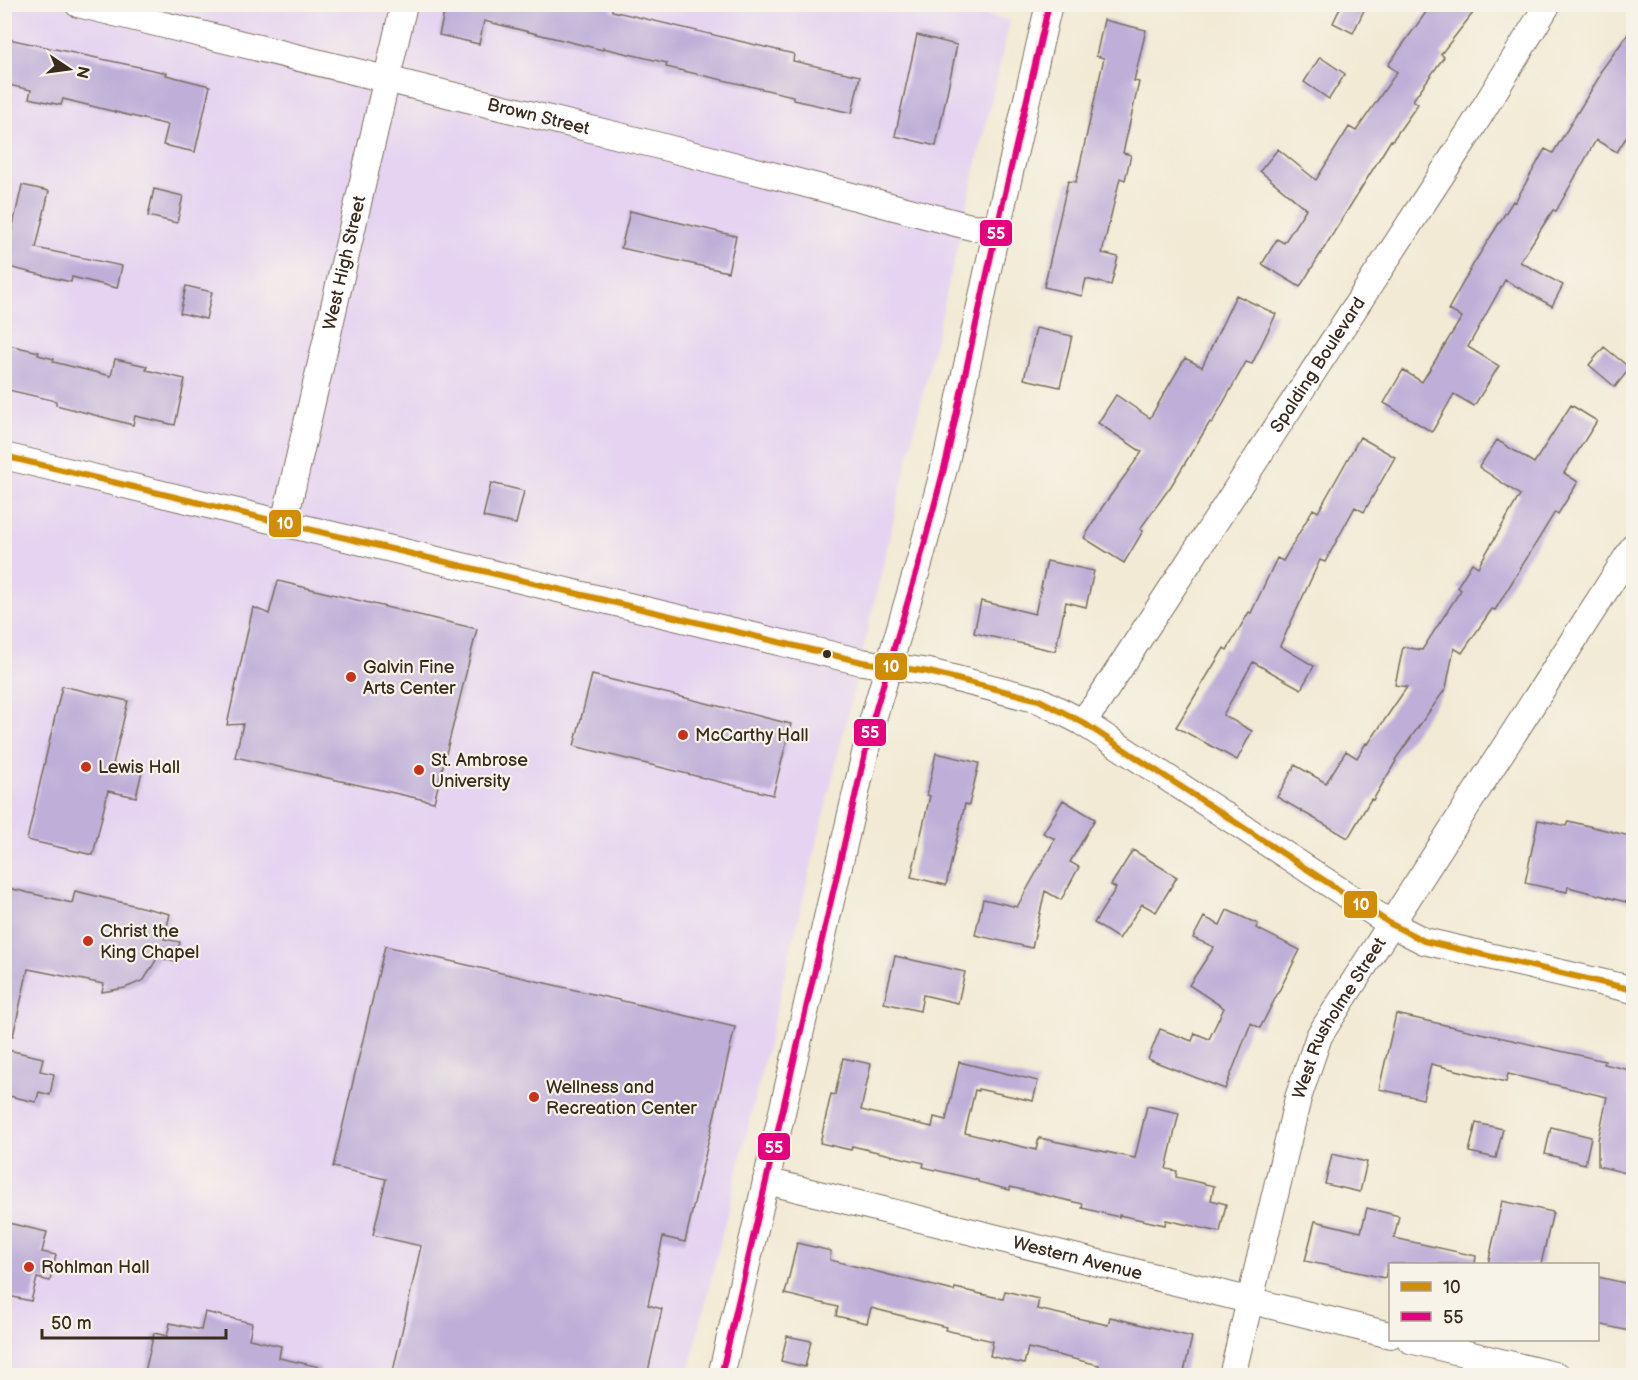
<svg xmlns="http://www.w3.org/2000/svg" width="1638" height="1380" viewBox="0 0 1638 1380" font-family="'Balsamiq Sans',sans-serif">
  <rect width="100%" height="100%" fill="#f7f3e8"/>
  <filter id="ink" filterUnits="userSpaceOnUse"><feTurbulence type="fractalNoise" baseFrequency=".0167" numOctaves="2"/><feDisplacementMap in="SourceGraphic" scale="12" xChannelSelector="R" yChannelSelector="G"/><feConvolveMatrix kernelMatrix="1 2 1 2 8 2 1 2 1" color-interpolation-filters="sRGB"/></filter>
  <filter id="wash" filterUnits="userSpaceOnUse"><feTurbulence type="fractalNoise" baseFrequency=".008" numOctaves="4" result="noise"/><feDisplacementMap in="SourceGraphic" scale="24" xChannelSelector="R" yChannelSelector="G"/><feGaussianBlur stdDeviation="1.35" result="paint"/><feColorMatrix in="noise" values="0 0 0 0 0 0 0 0 0 0 0 0 0 0 0 0 0 1.4 0 .05"/><feComposite in="paint" operator="in"/></filter>
  <g filter="url(#wash)">
    <rect width="100%" height="100%" fill="#f2ead5"/>
    <!-- built -->
    <path fill="#e5d3f1" d="M943,4l67,17 -156,668 -166,686 -683,1v-1371z"/>
    <g id="blocks">
      <!-- building -->
      <path fill="#beaed8" d="M446,4h150l16,4v3l182,43 -1,7 67,15 -8,37 -59,-13v-4l-127,-29 1,-4 -64,-15v2l-119,-29 -5,23 -40,-9z
        M1342,4h25l-14,29 -20,-10z
        M1432,4h48l-39,50 3,3 -31,43 5,4 -26,37 -1,-1 -91,147 -38,-23 15,-25 7,4 22,-34 -46,-38 18,-22 38,31 33,-53 7,4 41,-59 -9,-7z
        M1104,20l42,10 -12,51 5,1 -16,71 8,2 -6,25 -5,-2 -18,75 16,4 -7,28 -25,-6 -4,17 -38,-9 24,-106 8,1 16,-71 12,-53 -8,-2z
        M1634,26v99l-17,27 -21,-12 -40,71 -3,-1 -33,52 43,23 -11,21 -47,-26 -37,67 31,19 -25,40 -20,-12 -22,38 -48,-29 19,-33 19,12 40,-65 -14,-7 26,-47 39,-62 2,1 30,-53 8,4 48,-79 -1,-2z
        M917,35l40,10 -21,101 -41,-10z
        M4,38l163,35 -1,2 44,11 -15,66 -32,-7 5,-20 -105,-26 -2,6 -32,-7 2,-8 -27,-6z
        M1320,57l25,17 -16,25 -25,-17z
        M22,185l27,6 -13,57 86,18 -5,22 -45,-11 -1,5 -67,-16v-28l6,1z
        M154,189l29,7 -6,27 -29,-7z
        M630,211l106,25 -8,36 -107,-24z
        M186,286l26,6 -6,27 -26,-6z
        M1236,295l40,19 -24,50 -6,-2 -34,61 -2,-1 -39,64 -31,43 3,2 -19,32 -40,-25 19,-32 39,-54 -44,-29 18,-28 34,23 35,-60 17,9z
        M1036,328l36,8 -12,51 -36,-8z
        M4,344l35,8 -1,3 16,4 -1,3 58,14 4,-17 32,7 -1,4 39,9 -10,46 -40,-9 -2,9 -77,-20v-4l-52,-12z
        M1604,347l26,21 -15,19 -26,-22z
        M1571,405l26,16 -33,52 14,9 -20,32 -3,-2 -60,98 -3,-1 -30,44 -8,-5 -8,40 -51,72 1,1 -23,39 -2,-1 -23,39 -71,-41 18,-32 31,18 20,-32 11,7 9,-15 2,1 39,-57 -12,-2 8,-38 19,3 39,-60 -4,-3 15,-24 6,4 42,-72 -41,-28 18,-27 37,23z
        M1360,437l35,20 -31,55 -9,-5 -30,55 -5,-2 -40,86 34,20 -13,23 -48,-27 -30,53 29,16 -15,29 -61,-33 48,-79 3,2 22,-38 2,1 26,-55 6,3 30,-52 5,3z
        M491,483l33,8 -8,33 -33,-7z
        M1047,561l47,10 -8,36 -20,-5 -11,49 -81,-18 7,-32 54,13z
        M278,581l199,48 -43,173 -199,-45 8,-33 -16,1 26,-118 16,7z
        M592,675l199,49 -18,71 -199,-49z
        M62,686l66,15 -15,63 29,7 -6,26 -28,-6 -15,64 -66,-15z
        M936,753l43,10 -10,42 -4,-1 -19,81 -35,-8 19,-81 -3,-1z
        M1063,800l32,19 -25,43 9,5 -18,33 -16,-9 -13,57 -57,-13 8,-36 34,8 38,-68 -12,-6z
        M1538,820l28,6 2,-5 66,16v50l-4,16 -62,-16 -1,5 -42,-9z
        M1133,850l44,27 -21,35 -14,-8 -23,35 -25,-16 22,-35 -5,-3z
        M4,887l68,16 3,-12 95,23 -6,25 16,3 -5,20 -17,-5 -14,23 -19,8 -23,4 2,-8 -76,-15 -15,67 -9,-1z
        M1227,910l31,14 -2,4 44,22 -40,78 -9,-5 -26,66 -77,-30 12,-30 32,12 3,-8 14,6 15,-31 -35,-23 25,-38 -21,-9 11,-21 16,8z
        M385,946l350,81 -50,215 -22,-5 -15,68 14,4 -15,67h-255l29,-130 -48,-11 13,-56 -53,-12z
        M895,956l70,16 -7,31 -35,-8 -3,16 -36,-8z
        M1396,1014l209,47 -1,3 30,7v104l-36,-9v-26l9,-43 -99,-23 -2,8 -75,-18 -8,35 -44,-10z
        M4,1049l39,9 -3,13 14,3 -4,21 -11,-3 -3,10 -32,-7z
        M843,1058l28,6 -10,46 71,17 2,-10 12,3 13,-58 79,19 -5,20 -55,-12v2l-3,-1 -10,43 71,17 3,-12 96,20 12,-52 32,7 -13,56 11,2 -1,6 38,9 -3,14 15,4 -6,28 -54,-12 -1,5 -46,-10v2l-37,-9 1,-4 -73,-17v3l-32,-8v-2l-55,-13 1,-4 -72,-17 -1,4 -31,-7 11,-49 4,1z
        M1476,1123l27,6 -7,29 -27,-6z
        M1551,1127l40,10 -6,27 -40,-10z
        M1332,1154l35,8 -7,30 -35,-8z
        M1502,1201l51,11 -12,52h-53z
        M1367,1208l32,8 -5,22 82,18 -1,8h-87l-3,14 -80,-17 10,-40 46,11z
        M4,1222l43,10 -5,20 14,3 -6,26 -13,-3 -6,23 -27,-6z
        M797,1243l34,8 -1,9 124,31 1,-3 48,11 2,-8 34,8 -2,10 71,16 2,-8 82,20 -9,39h-86l2,-11 -71,-17 -4,16 -34,-8 3,-15 -48,-11 1,-3 -75,-19 -4,15 -31,-7 2,-9 -53,-13z
        M1598,1277l36,8v47l-36,-8z
        M205,1312l47,11 -3,16 32,7 -2,12 41,9v9h-176l10,-43 13,3 3,-13 31,7z
        M787,1336l24,5 -6,26 -24,-6z"/>
    </g>
  </g>
  <g filter="url(#ink)">
    <use href="#blocks" fill-opacity="0" stroke="#7b6d5e" stroke-width="1.5"/>
    <g fill="none" stroke-linecap="round" stroke-linejoin="round">
      <defs>
        <g id="minor">
          <path id="s1" d="M78,4l574,140 319,83 26,1"/>
          <path d="M4,456l858,206 67,10 110,28 43,22 309,202 33,17 210,49"/>
          <path id="s2" d="M284,523l120,-519"/>
          <path id="s3" d="M1082,722l15,-19 373,-572 78,-127"/>
          <path id="s4" d="M766,1181l624,154"/>
          <path d="M1410,1340l148,36"/>
          <path d="M721,1376l152,-657 47,-159 27,-103 50,-229 52,-224"/>
          <path id="s5" d="M1232,1376l66,-278 21,-62 315,-490"/>
        </g>
      </defs>
      <!-- minor casing -->
      <use href="#minor" stroke="#7b6d5e" stroke-width="28"/>
      <!-- minor -->
      <use href="#minor" stroke="#fff" stroke-width="26"/>
      <defs>
        <path id="bus-1" d="M4,456l858,206 67,10 110,28 43,22 309,202 33,17 210,49"/>
        <path id="bus-2" d="M721,1376l152,-657 47,-159 27,-103 50,-229 52,-224"/>
      </defs>
      <!-- bus-1 casing -->
      <use href="#bus-1" stroke="#f7f3e8" stroke-width="10"/>
      <!-- bus-2 casing -->
      <use href="#bus-2" stroke="#f7f3e8" stroke-width="10"/>
      <!-- bus-1 -->
      <use href="#bus-1" stroke="#d18d06" stroke-width="6"/>
      <!-- bus-2 -->
      <use href="#bus-2" stroke="#e5007d" stroke-width="6"/>
    </g>
  </g>
  <!-- markers -->
  <circle fill="#3b2a1e" stroke="#f7f3e8" stroke-width="2" cx="827" cy="654" r="5"/>
  <g fill="#c8321e" stroke="#f7f3e8" stroke-width="2">
    <circle cx="351" cy="677" r="6"/>
    <circle cx="683" cy="735" r="6"/>
    <circle cx="86" cy="767" r="6"/>
    <circle cx="419" cy="770" r="6"/>
    <circle cx="88" cy="941" r="6"/>
    <circle cx="534" cy="1097" r="6"/>
    <circle cx="29" cy="1267" r="6"/>
  </g>
  <g text-anchor="middle" dominant-baseline="central" stroke-width="4.5" stroke-linejoin="round" paint-order="stroke">
    <!-- street labels -->
    <g font-size="18" fill="#3b2a1e" stroke="#f7f3e8">
      <text stroke="none"><textPath href="#s1" startOffset="474">Brown Street</textPath></text>
      <text stroke="none"><textPath href="#s2" startOffset="267">West High Street</textPath></text>
      <text stroke="none"><textPath href="#s3" startOffset="428">Spalding Boulevard</textPath></text>
      <text stroke="none"><textPath href="#s5" startOffset="376">West Rusholme Street</textPath></text>
      <text stroke="none"><textPath href="#s4" startOffset="321">Western Avenue</textPath></text>
    </g>
    <!-- poi labels -->
    <g font-size="18" fill="#3b2a1e" stroke="#f7f3e8" text-anchor="start">
      <text x="363" y="667">Galvin Fine<tspan x="363" dy="21">Arts Center</tspan></text>
      <text x="695" y="735">McCarthy Hall</text>
      <text x="431" y="760">St. Ambrose<tspan x="431" dy="21">University</tspan></text>
      <text x="98" y="767">Lewis Hall</text>
      <text x="100" y="931">Christ the<tspan x="100" dy="21">King Chapel</tspan></text>
      <text x="546" y="1087">Wellness and<tspan x="546" dy="21">Recreation Center</tspan></text>
      <text x="41" y="1267">Rohlman Hall</text>
    </g>
  </g>
  <g stroke="#f7f3e8" stroke-width="2">
    <rect x="979" y="219" width="34" height="28" rx="6" fill="#e5007d"/>
    <rect x="268" y="509" width="34" height="29" rx="6" fill="#d18d06"/>
    <rect x="874" y="652" width="34" height="29" rx="6" fill="#d18d06"/>
    <rect x="853" y="718" width="34" height="29" rx="6" fill="#e5007d"/>
    <rect x="1343" y="890" width="35" height="29" rx="6" fill="#d18d06"/>
    <rect x="757" y="1132" width="34" height="29" rx="6" fill="#e5007d"/>
  </g>
  <g font-size="16" text-anchor="middle" font-weight="bold" fill="#fff">
    <text x="996" y="239">55</text>
    <text x="285" y="529">10</text>
    <text x="891" y="672">10</text>
    <text x="870" y="738">55</text>
    <text x="1361" y="910">10</text>
    <text x="774" y="1153">55</text>
  </g>
  <!-- margin -->
  <rect width="1638" height="1380" fill="none" stroke="#f7f3e8" stroke-width="24"/>
  <!-- legend -->
  <rect x="1389" y="1263" width="210" height="78" fill="#f7f3e8" stroke="#aca397" stroke-width="1.5"/>
  <rect x="1401" y="1282" width="30" height="9" fill="#d18d06" stroke="#aca397" stroke-width="1.5"/>
  <text x="1443" y="1293" font-size="18" fill="#3b2a1e">10</text>
  <rect x="1401" y="1312" width="30" height="9" fill="#e5007d" stroke="#aca397" stroke-width="1.5"/>
  <text x="1443" y="1323" font-size="18" fill="#3b2a1e">55</text>
  <!-- north arrow -->
  <g transform="translate(69 69) rotate(103)" stroke="#f7f3e8" stroke-width="4.5" paint-order="stroke">
  <path d="M0-4.5L10 22L0 15L-10 22Z" fill="#3b2a1e"/>
  <text y="-9" font-size="16" font-weight="bold" text-anchor="middle" fill="#3b2a1e">N</text>
  </g>
  <!-- scale -->
  <path d="M42 1329v9h184v-9" fill="none" stroke="#3b2a1e" stroke-width="3"/>
  <text x="51" y="1329" font-size="18" fill="#3b2a1e" stroke="#f7f3e8" stroke-width="4.5" paint-order="stroke">50 m</text>
</svg>
